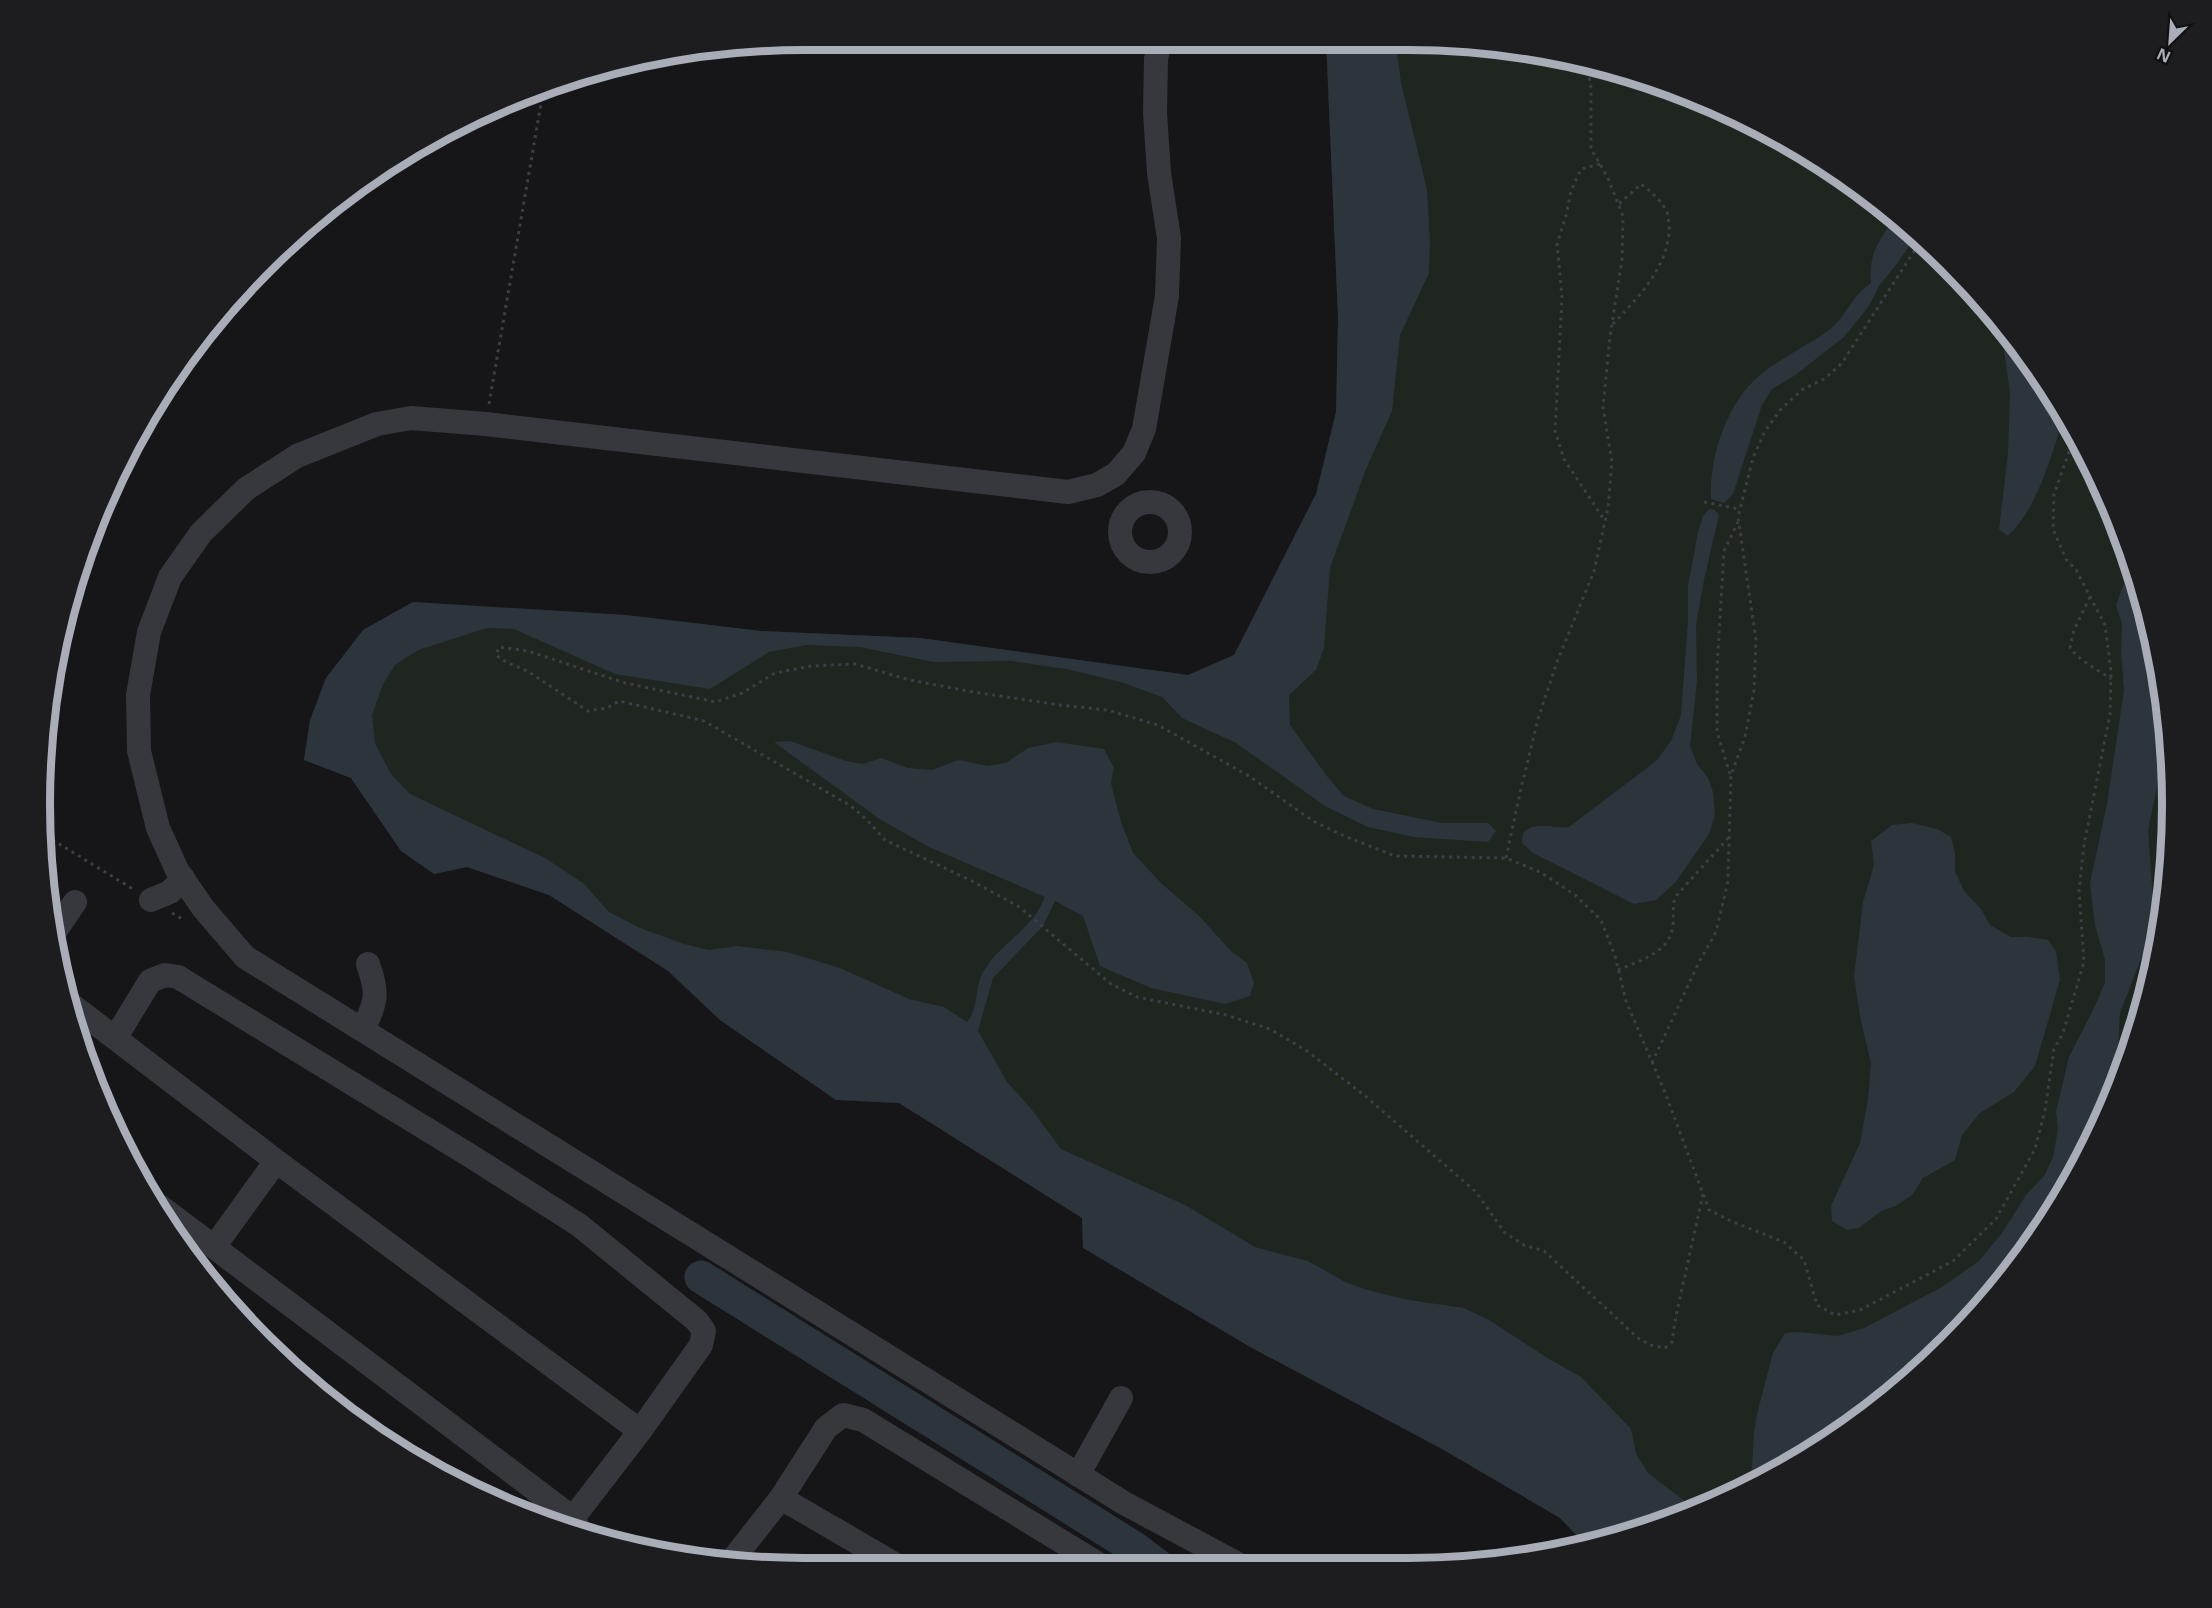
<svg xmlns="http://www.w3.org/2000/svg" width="2212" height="1608" viewBox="0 0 2212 1608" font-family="'Open Sans',sans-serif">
  <rect width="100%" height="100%" fill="#161618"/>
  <!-- green -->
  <path fill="#1e261f" d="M1326,39h82l198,26 95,32 132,71 80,61 102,109 79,127 53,141 24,148 -5,150 -33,146 -62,136 -88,122 -109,103 -173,100 -118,31 -23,-24 -118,-69 -190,-101 -169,-100 -1,-30 -183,-115 -63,-3 -116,-80 -52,-49 -119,-76 -82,-28 -33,7 -33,-23 -50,-73 -47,-18 6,-40 16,-42 37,-48 50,-28 213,13 135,16 159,7 268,37 46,-20 82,-161 20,-82 2,-95z"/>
  <!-- water -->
  <path fill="#2c353c" d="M1326,39h69l6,43 26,108 3,51 -1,32 -29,62 -8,76 -26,58 -36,99 -6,80 -8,22 -27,25 1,30 36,50 18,21 29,13 69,14h46l8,8 -8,11 -74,-5 -46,-10 -43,-21 -89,-63 -54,-25 -20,-21 -41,-15 -55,-13 -55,-8 -78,1 -73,-15 -54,-2 -37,7 -59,37 -95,-15 -101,-45 -27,-1 -69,22 -23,15 -12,19 -11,31 3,28 16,31 19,20 135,64 38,25 26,29 31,16 44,16 25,6 28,-4 50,6 53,16 69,31 35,8 23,15c13,-16 6,-35 18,-53 18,-28 47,-39 60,-72l-116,-50 -48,-27 -107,-78 16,-1 56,20 17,3 18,-6 27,10 24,2 26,-10 30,6 18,-3 22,-15 28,-6 48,7 10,19 -3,15 10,39 12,31 28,30 38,33 33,36 15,11 7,20 -4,13 -25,8 -74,-16 -51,-22 -17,-50 -28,-15 -12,25 -50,52 -15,53 29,51 25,28 29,39 124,56 70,42 53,14 39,22 24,8 38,9 55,8 25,12 60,39 32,18 50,52 5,25 12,19 37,28 9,12 -111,29 -23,-24 -118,-69 -190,-101 -169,-100 -1,-30 -183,-115 -63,-3 -116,-80 -52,-49 -119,-76 -82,-28 -33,7 -33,-23 -50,-73 -47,-18 6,-40 16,-42 37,-48 50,-28 213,13 135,16 159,7 268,37 46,-20 82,-161 20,-82 2,-95z
    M1895,216l22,18 -18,27 -20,25 -10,20 -25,31 -50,39 -22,13 -10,16 -29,89 -9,9 -13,-4c-2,-42 16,-97 49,-124 21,-17 47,-29 69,-45 17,-13 24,-36 42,-47 -3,-32 9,-41 24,-67z
    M2000,322l15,16 49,80c-14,39 -25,88 -56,118l-9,-7 9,-75 2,-62z
    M1709,509l6,1 4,5 -15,65 -8,45 1,56 -7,65 7,18 11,14 5,14 2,23 -6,19 -34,49 -19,17 -22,4 -101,-51 -11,-10 1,-10c13,-13 30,-4 46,-6l87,-66 15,-20 10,-26 7,-94v-35l10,-54 5,-16z
    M2131,564l16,42 20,121 -8,51 -11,52 5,69 -8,49 -25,65 -4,73 -41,92 -11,18 -42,49 -53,76 -95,90 -123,71 3,-49 3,-19 16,-61 12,-20 13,-1 40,4 26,-8 78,-41 37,-26 23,-28 24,-38 18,-19 9,-19 5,-28 -2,-18 13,-54 26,-51 10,-24v-22l-10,-35 -5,-42 17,-79 17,-114 -3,-38 1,-28 -6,-19z
    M1912,823l25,6 14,8 4,16v18l9,20 17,18 9,16 21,12h17l20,3 8,11 4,29 -25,86 -21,26 -34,21 -18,22 -7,25 -32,18 -11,17 -16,11 -15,5 -22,17 -12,2 -15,-9 -1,-15 29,-63 8,-44 3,-36 -10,-41 -7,-46 9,-74 11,-37 -3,-24 21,-16z"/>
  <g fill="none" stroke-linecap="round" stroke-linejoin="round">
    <!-- river -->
    <path stroke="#2c353c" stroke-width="33" d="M701,1277l432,270 24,18"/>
    <!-- path -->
    <path stroke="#3d3f44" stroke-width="3" stroke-dasharray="3 4.5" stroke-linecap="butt" d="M1600,164l-19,5 -10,22 -5,25 -9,28 5,53 -7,134 9,28 41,62
      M1613,324c25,-26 58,-60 56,-99 -1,-5 0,-9 -2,-13 -6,-12 -16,-20 -26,-28l-22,20
      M489,404l55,-318
      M1704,502l35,7
      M2090,597l-16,33 -4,18c10,13 27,21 41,31
      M1730,774l-13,-42v-64l7,-117 14,-29
      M46,836l87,53
      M1506,858l14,-65 18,-74 19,-57 37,-91 14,-63 4,-46 -9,-55 7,-70 12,-78 1,-43 -15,-38 -17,-29v-61l-4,-24 -2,-2
      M172,913l12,7
      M1618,970c21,-9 53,-18 55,-45 1,-11 -1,-17 2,-28l56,-62
      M1652,1063l46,-99 18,-32 12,-51 3,-106 14,-38 9,-47 2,-50 -18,-123 15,-59 12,-27 16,-22 22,-20 21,-10 18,-16 80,-124
      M1703,1194l-27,122 -4,26 -7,6 -15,-3 -12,-7 -94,-87 -20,-6 -19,-12 -29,-41 -112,-97 -57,-44 -37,-22 -44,-14 -89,-18 -26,-13 -93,-78 -48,-26 -85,-40 -19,-21 -15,-13 -147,-85 -85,-20 -12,7 -19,3 -59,-39 -27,-12 -6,-5 3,-8 29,4 97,32 91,19 26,-9 33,-20 36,-7 44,-2 55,16 63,12 87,13 47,5 51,15 91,51 64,45 31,15 51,20 111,2 34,14 34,22 27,26 14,36 11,45 40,94 43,115 24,12 51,20 20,18 13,45 18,10 25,-5 93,-49 43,-42 39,-70 10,-39 9,-61 9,-16 21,-71 -5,-72 5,-45 26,-131 1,-43 -6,-46 -29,-55 -10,-11 -13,-30 1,-35 21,-59"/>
    <!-- minor -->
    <path stroke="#37383d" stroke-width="24" d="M1160,39l-4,20 -1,54 4,60 10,65 -2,58 -23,133 -10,24 -18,21 -19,11 -29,7 -582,-68 -75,-6 -34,6 -80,32 -51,33 -45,44 -31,44 -21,55 -11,63 1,56 19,77 19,42 26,38 42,49 879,546 114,61
      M1120 532a30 30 0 1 1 60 0a30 30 0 1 1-60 0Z
      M151,900l19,-8 13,-14
      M54,933l21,-31
      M73,1006l203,155 364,270
      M363,1030c13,-29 16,-35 5,-66
      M116,1037l34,-56 15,-6 13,2 291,178 110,70 118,96 7,10 -3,14 -61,86 -67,87
      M161,1207l412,311 8,15
      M214,1247l62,-86
      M1078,1475l43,-77
      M781,1498l117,68
      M730,1563l51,-65 45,-70 17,-13 20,5 237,145"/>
  </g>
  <!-- crop -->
  <path d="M0 0H2212V1608H0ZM804 50H1408A754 754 0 0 1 2162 804V804A754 754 0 0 1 1408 1558H804A754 754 0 0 1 50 804V804A754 754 0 0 1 804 50Z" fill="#1d1d20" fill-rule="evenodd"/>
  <path fill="none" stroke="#a8adb8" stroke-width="8" d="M804 50H1408A754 754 0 0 1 2162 804V804A754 754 0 0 1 1408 1558H804A754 754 0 0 1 50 804V804A754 754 0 0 1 804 50Z"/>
  <!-- north arrow -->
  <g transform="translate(2170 42) rotate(205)" stroke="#111113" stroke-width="4.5" paint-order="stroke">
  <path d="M0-4.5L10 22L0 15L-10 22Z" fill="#a8adb8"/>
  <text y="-9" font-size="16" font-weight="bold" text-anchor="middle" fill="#a8adb8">N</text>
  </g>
</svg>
